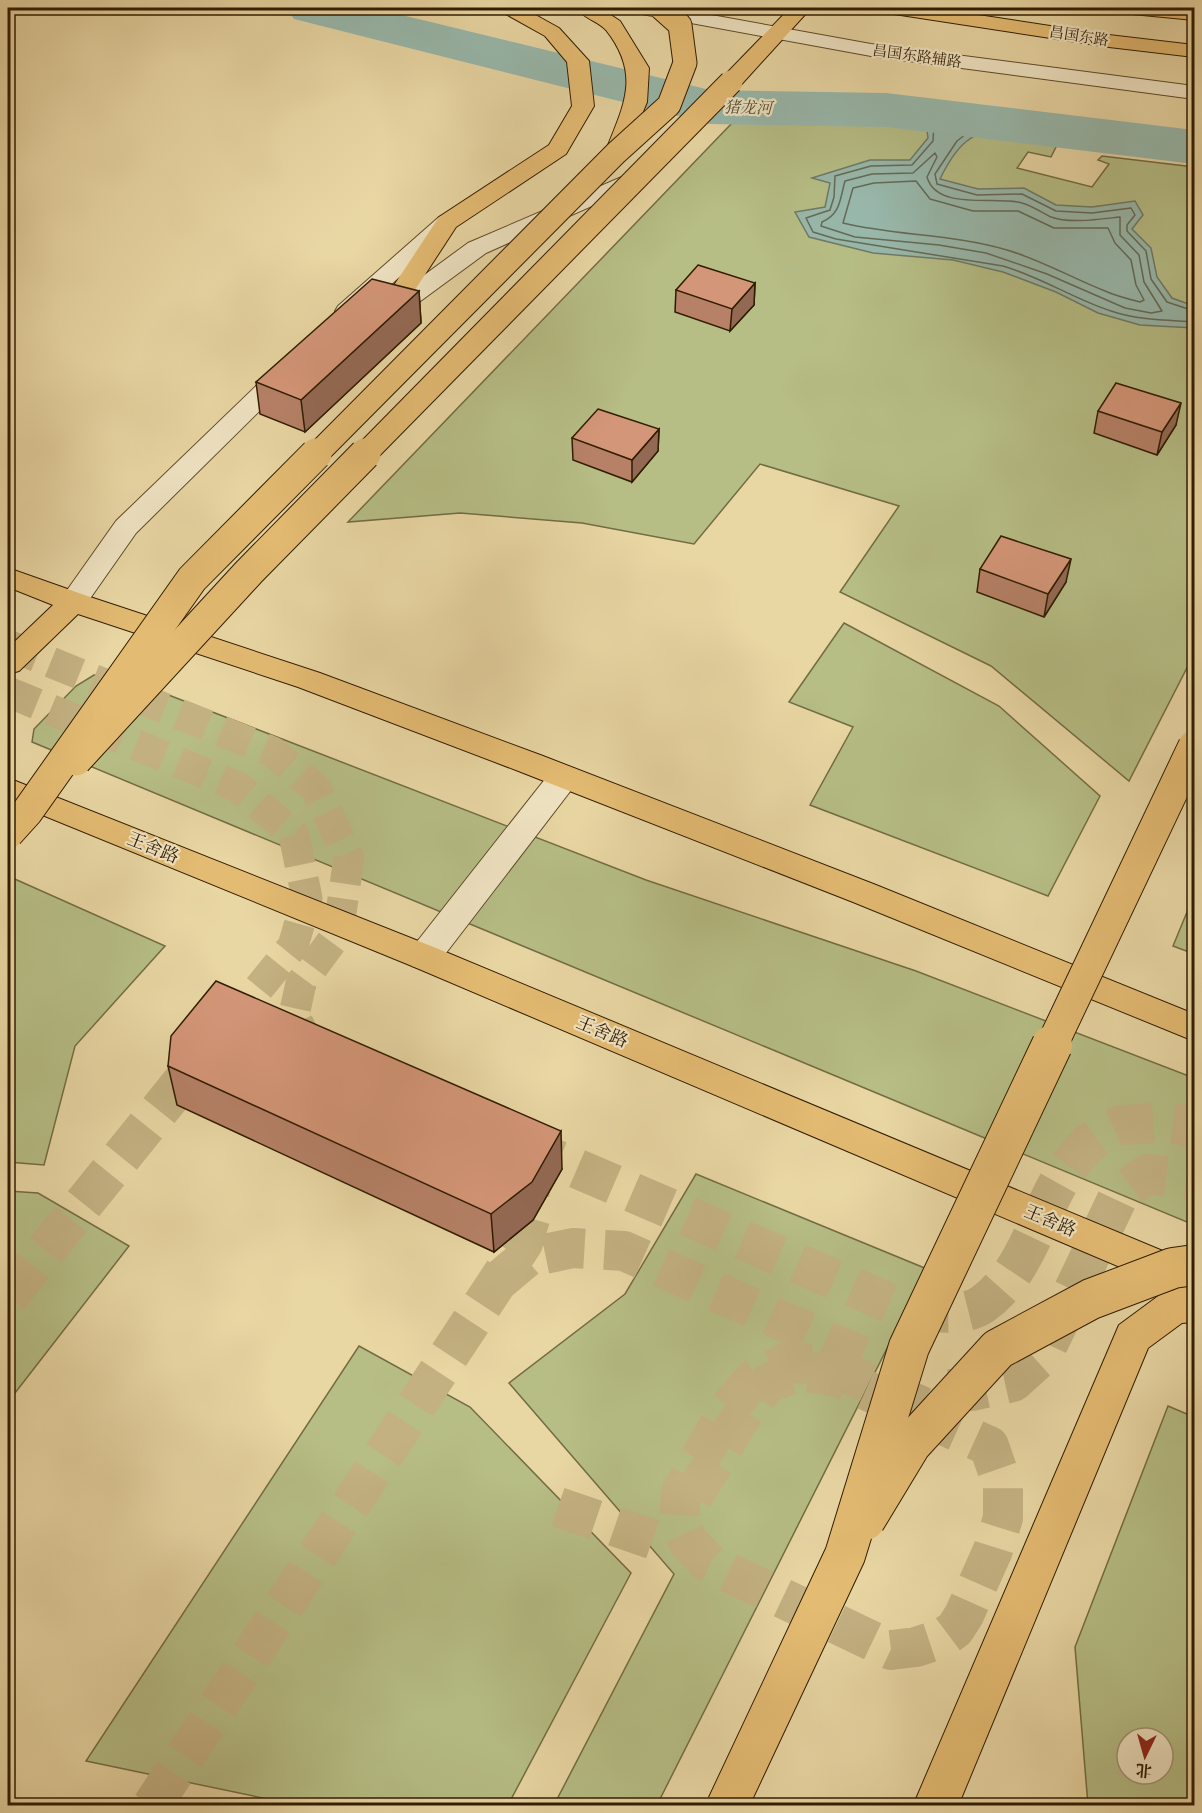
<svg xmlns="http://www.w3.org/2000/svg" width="1202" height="1813" viewBox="0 0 1202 1813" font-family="Cardo,'Noto Serif SC',serif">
  <rect width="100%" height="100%" fill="#e8d6a3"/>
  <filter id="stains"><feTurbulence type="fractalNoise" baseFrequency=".00333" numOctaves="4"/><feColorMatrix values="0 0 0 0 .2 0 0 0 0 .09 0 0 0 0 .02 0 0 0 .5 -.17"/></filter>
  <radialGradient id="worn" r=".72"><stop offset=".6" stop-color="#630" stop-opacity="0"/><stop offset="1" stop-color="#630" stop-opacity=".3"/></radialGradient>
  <!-- green -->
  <path fill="#b6bd85" stroke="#736c42" stroke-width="1.5" fill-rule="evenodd" d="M855,117l203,26 -7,14 -23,-5 -11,16 75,19 17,-23 -11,-4 4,-4 92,11v487l-65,127 -138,-115 -151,-74 59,-86 -139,-42 -66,80 -112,-21 -122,-10 -112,9 386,-401z
    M844,623l155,83 101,90 -52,100 -238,-91 43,-78 -64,-25z
    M94,675h23l529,205 270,91 278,107v147l-1162,-483 2,-13 42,-43z
    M8,876l157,70 -90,100 -31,119 -36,-3z
    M1194,895v59l-21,-8z
    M696,1174l231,95 -270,536h-103l120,-231 -165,-191 116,-89z
    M8,1191l30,2 91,53 -121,156z
    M359,1346l111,61 161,166 -123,232 -226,-3 -196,-41z
    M1168,1406l26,11v388h-106l-13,-158zM1127,1738h36v36h-36z"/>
  <!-- water -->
  <path fill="#98b8ab" stroke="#6e7a67" stroke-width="1.5" d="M916,114l93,11c-39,7 -52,19 -69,54l38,10 46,-1 32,17 36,2 43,-6 8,14 -11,14 19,19 6,29 15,21 22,8v22l-54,-3 -42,-12 -42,-21 -53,-20 -50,-12 -80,-7 -64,-16 -14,-25 30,-5 5,-24 -18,-5 58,-18h40l18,-22 -2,-15z"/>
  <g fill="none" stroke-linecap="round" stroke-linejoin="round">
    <!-- shore -->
    <path stroke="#646a56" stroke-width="1.5" d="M935,153l2,4 -10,20c10,35 71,18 95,26 11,3 20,10 29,14 18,7 50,2 69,0v18l19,20 5,27 18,29 -11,2 -26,-5 -78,-34 -61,-21 -47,-8 -84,-8 -34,-11 1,-4c19,-8 18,-24 23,-41l27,-7 41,-1z
      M916,181l14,18 43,12h45l36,17h54l7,15 16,17 5,25 8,15 -4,2c-12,-3 -24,-6 -35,-11 -33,-13 -64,-31 -98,-41 -54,-16 -110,-14 -164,-27l10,-35 21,-5z
      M1194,311l-27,-9 -16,-23 -5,-28 -19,-20v-6l8,-10 -4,-7 -39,5 -36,-2 -34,-17 -45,1 -40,-11 -2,-10 22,-33 13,-10 -1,-5 -35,-3 -1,18 -21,24 -41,1 -36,10 -1,21 -4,13 -24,8 7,14 23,7 167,27c38,11 71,33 108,45 26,9 55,9 83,11"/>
    <!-- river -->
    <path fill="#98b8ab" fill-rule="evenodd" d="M286,8h87l337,82 176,3 308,37v34l-308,-37 -176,-3 -416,-105z"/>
    <!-- minor-tunnel-far1 -->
    <path stroke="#c3b182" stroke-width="31" stroke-dasharray="31 15" stroke-linecap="butt" d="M8,645l265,107 43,37 33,69 -11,75 -37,50 -7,32 16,32
      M8,692l230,95 56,48 13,63 -14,48 -82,101"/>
    <!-- minor-tunnel -->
    <path stroke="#c3b182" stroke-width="40" stroke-dasharray="40 20" stroke-linecap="butt" d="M309,1045l4,8
      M522,1145l377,162c25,4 63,12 84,-3 62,-44 58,-148 135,-178 7,-2 16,-1 23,-2 23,-2 30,-3 53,5
      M495,1284l31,-26 47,-10 51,3 244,108
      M8,1297l204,-252
      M946,1389l26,2 41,-9 30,-27 76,-160 28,-21 47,6
      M693,1497l52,-87 23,-27 34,-12 35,6 152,69 14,40v32l-10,32 -29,65 -9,14 -12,9 -27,9 -25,3 -182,-87 -20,-20 -10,-21 2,-30 47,-83 26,-30 31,-16 41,1 113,50
      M558,1507l111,38
      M152,1806l371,-563 8,-28 -3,-36"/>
    <defs>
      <path id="minor" d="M632,8h41l198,36 323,42v13l-323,-43 -229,-42 -7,-2z
        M638,170l8,2 4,5 -4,5 -160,71 -90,66 -9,2 -9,-2 -3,-5 3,-5 90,-66z
        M447,215l8,2 4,5 -4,5 -99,89 -9,2 -9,-2 -3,-5 3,-5 101,-89z
        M291,358l9,3 4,5 -4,5 -164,162 -54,77 -10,2 -10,-2 -4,-7 58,-82 166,-160z
        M564,766l11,3 5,8 -5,8 -139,181 -12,4 -12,-4 -5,-9 5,-9 141,-179z"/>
      <path id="major" d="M790,8h21l-72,79 -8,2 -8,-2 -3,-5 3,-5z
        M884,8h48l177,27 85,10v12l-85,-10 -215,-33 -7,-2z
        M1122,8h72v12l-62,-6 -7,-2z
        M8,568l85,30 227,75 223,83 333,129 318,129v27l-341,-139 -332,-130 -223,-85 -220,-73 -59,57 -11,3v-26l45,-43 -45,-18z
        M8,778l428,170 758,316v23l-5,2 5,1v32l-12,1 -34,25 -190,458h-45l206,-481 42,-31 13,-4 -762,-324 -404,-165z"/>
      <path id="highway" d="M499,8h24l36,20 30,33 5,45 -28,48 -110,73 -60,92 -9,2 -9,-2 -3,-5 64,-97 110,-72 23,-39 -5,-44 -22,-26 -43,-24z
        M576,8h24l20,13 29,47 -2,34 -23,56 -8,2 -8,-2 -3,-5c18,-47 37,-77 1,-123 -8,-9 -23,-12 -30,-22z"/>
    </defs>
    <!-- minor casing -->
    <use href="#minor" stroke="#5e4a29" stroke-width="2"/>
    <!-- major casing -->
    <use href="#major" stroke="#301c00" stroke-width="2"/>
    <!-- highway casing -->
    <use href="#highway" stroke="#301c00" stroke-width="2"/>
    <!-- minor -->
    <use href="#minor" fill="#f0e4c3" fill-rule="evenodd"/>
    <!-- major -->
    <use href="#major" fill="#e4bb72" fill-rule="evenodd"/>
    <!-- highway -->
    <use href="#highway" fill="#e4bb72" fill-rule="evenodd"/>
    <defs>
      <path id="major-bridge-far2" d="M363,456l368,-374"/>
      <path id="major-bridge-far1" d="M76,760l173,-188 116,-118"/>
      <path id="major-bridge" d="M865,1520l46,-76 87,-95 93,-50 82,-31 21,-3"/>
      <path id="highway-bridge-far2" d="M315,456l301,-303 53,-48 16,-42 -5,-38 -19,-17"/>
      <path id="highway-bridge-far1" d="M8,833l19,-21 165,-233 124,-125
        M1051,1047l143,-301"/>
      <path id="highway-bridge" d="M727,1806l118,-251 64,-208 143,-302"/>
    </defs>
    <!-- major-bridge-far2 casing -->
    <use href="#major-bridge-far2" stroke="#301c00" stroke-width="25" stroke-linecap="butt"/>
    <!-- major-bridge-far1 casing -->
    <use href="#major-bridge-far1" stroke="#301c00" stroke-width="33" stroke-linecap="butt"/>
    <!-- major-bridge casing -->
    <use href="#major-bridge" stroke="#301c00" stroke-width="42" stroke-linecap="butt"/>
    <!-- highway-bridge-far2 casing -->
    <use href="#highway-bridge-far2" stroke="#301c00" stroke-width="25" stroke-linecap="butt"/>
    <!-- highway-bridge-far1 casing -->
    <use href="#highway-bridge-far1" stroke="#301c00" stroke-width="33" stroke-linecap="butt"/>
    <!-- highway-bridge casing -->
    <use href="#highway-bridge" stroke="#301c00" stroke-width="42" stroke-linecap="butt"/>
    <!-- major-bridge-far2 -->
    <use href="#major-bridge-far2" stroke="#e4bb72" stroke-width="23"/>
    <!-- major-bridge-far1 -->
    <use href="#major-bridge-far1" stroke="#e4bb72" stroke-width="31"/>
    <!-- major-bridge -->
    <use href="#major-bridge" stroke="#e4bb72" stroke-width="40"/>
    <!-- highway-bridge-far2 -->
    <use href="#highway-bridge-far2" stroke="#e4bb72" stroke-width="23"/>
    <!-- highway-bridge-far1 -->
    <use href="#highway-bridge-far1" stroke="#e4bb72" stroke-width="31"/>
    <!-- highway-bridge -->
    <use href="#highway-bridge" stroke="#e4bb72" stroke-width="40"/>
  </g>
  <!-- wall -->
  <path fill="#b68167" stroke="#301c00" stroke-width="1.5" d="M755,283l-1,22 -24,26 -55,-19 1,-22z
    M419,291l2,32 -116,109 -45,-18 -4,-32z
    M1098,411l78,14 -19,30 -63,-22z
    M659,429l-1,22 -26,31 -59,-22 -1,-22z
    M980,569l86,13 -22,35 -67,-25z
    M168,1066l394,103 -29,51 -39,32 -317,-147z"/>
  <!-- shaded-wall -->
  <path fill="#946954" stroke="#301c00" stroke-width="1.5" d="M755,283l-1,22 -24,26 2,-22z
    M419,291l2,32 -116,109 -4,-32z
    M1181,403l-5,22 -19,30 5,-23z
    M659,429l-1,22 -26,31v-22z
    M1071,559l-5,23 -22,35 4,-23z
    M561,1131l1,38 -29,51 -39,32 -3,-38z"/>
  <!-- building -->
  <path fill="#d49678" stroke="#301c00" stroke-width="1.5" d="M698,265l57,18 -23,26 -56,-19z
    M372,279l47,12 -118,109 -45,-18z
    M1116,383l65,20 -19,29 -64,-21z
    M598,409l61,20 -27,31 -60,-22z
    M1001,536l70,23 -23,35 -68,-25z
    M216,981l345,150 -29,51 -41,32 -323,-148 3,-30z"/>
  <g text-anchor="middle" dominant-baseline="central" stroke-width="4.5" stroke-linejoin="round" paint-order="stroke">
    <!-- far-street labels -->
    <g font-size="15" fill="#301c00" stroke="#f0e4c3">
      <text transform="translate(1079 36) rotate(9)">昌国东路</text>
      <text transform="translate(917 56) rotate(8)">昌国东路辅路</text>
    </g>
    <!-- far-water labels -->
    <g font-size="16" font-style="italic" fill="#4f4b33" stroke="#f0e4c3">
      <text transform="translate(748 108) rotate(1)">猪龙河</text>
    </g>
    <!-- street labels -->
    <g font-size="18" fill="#301c00" stroke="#f0e4c3">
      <text transform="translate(153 848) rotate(22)">王舍路</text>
      <text transform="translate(602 1032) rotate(23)">王舍路</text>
      <text transform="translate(1050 1221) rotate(23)">王舍路</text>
    </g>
  </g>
  <!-- margin -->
  <rect width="1202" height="1813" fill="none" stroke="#e8d6a3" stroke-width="30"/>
  <rect x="9" y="9" width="1184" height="1795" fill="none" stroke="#301c00" stroke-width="3"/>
  <rect x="15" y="15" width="1172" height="1783" fill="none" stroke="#301c00" stroke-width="1.5"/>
  <!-- north arrow -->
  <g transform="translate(1145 1756) rotate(185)"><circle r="28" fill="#f0e4c3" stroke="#a39475" stroke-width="1.5"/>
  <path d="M0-4.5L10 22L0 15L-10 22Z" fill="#8f2418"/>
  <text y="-9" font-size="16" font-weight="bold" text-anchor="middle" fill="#301c00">北</text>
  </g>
  <rect width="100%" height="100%" filter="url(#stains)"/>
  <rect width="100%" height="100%" fill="url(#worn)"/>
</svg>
